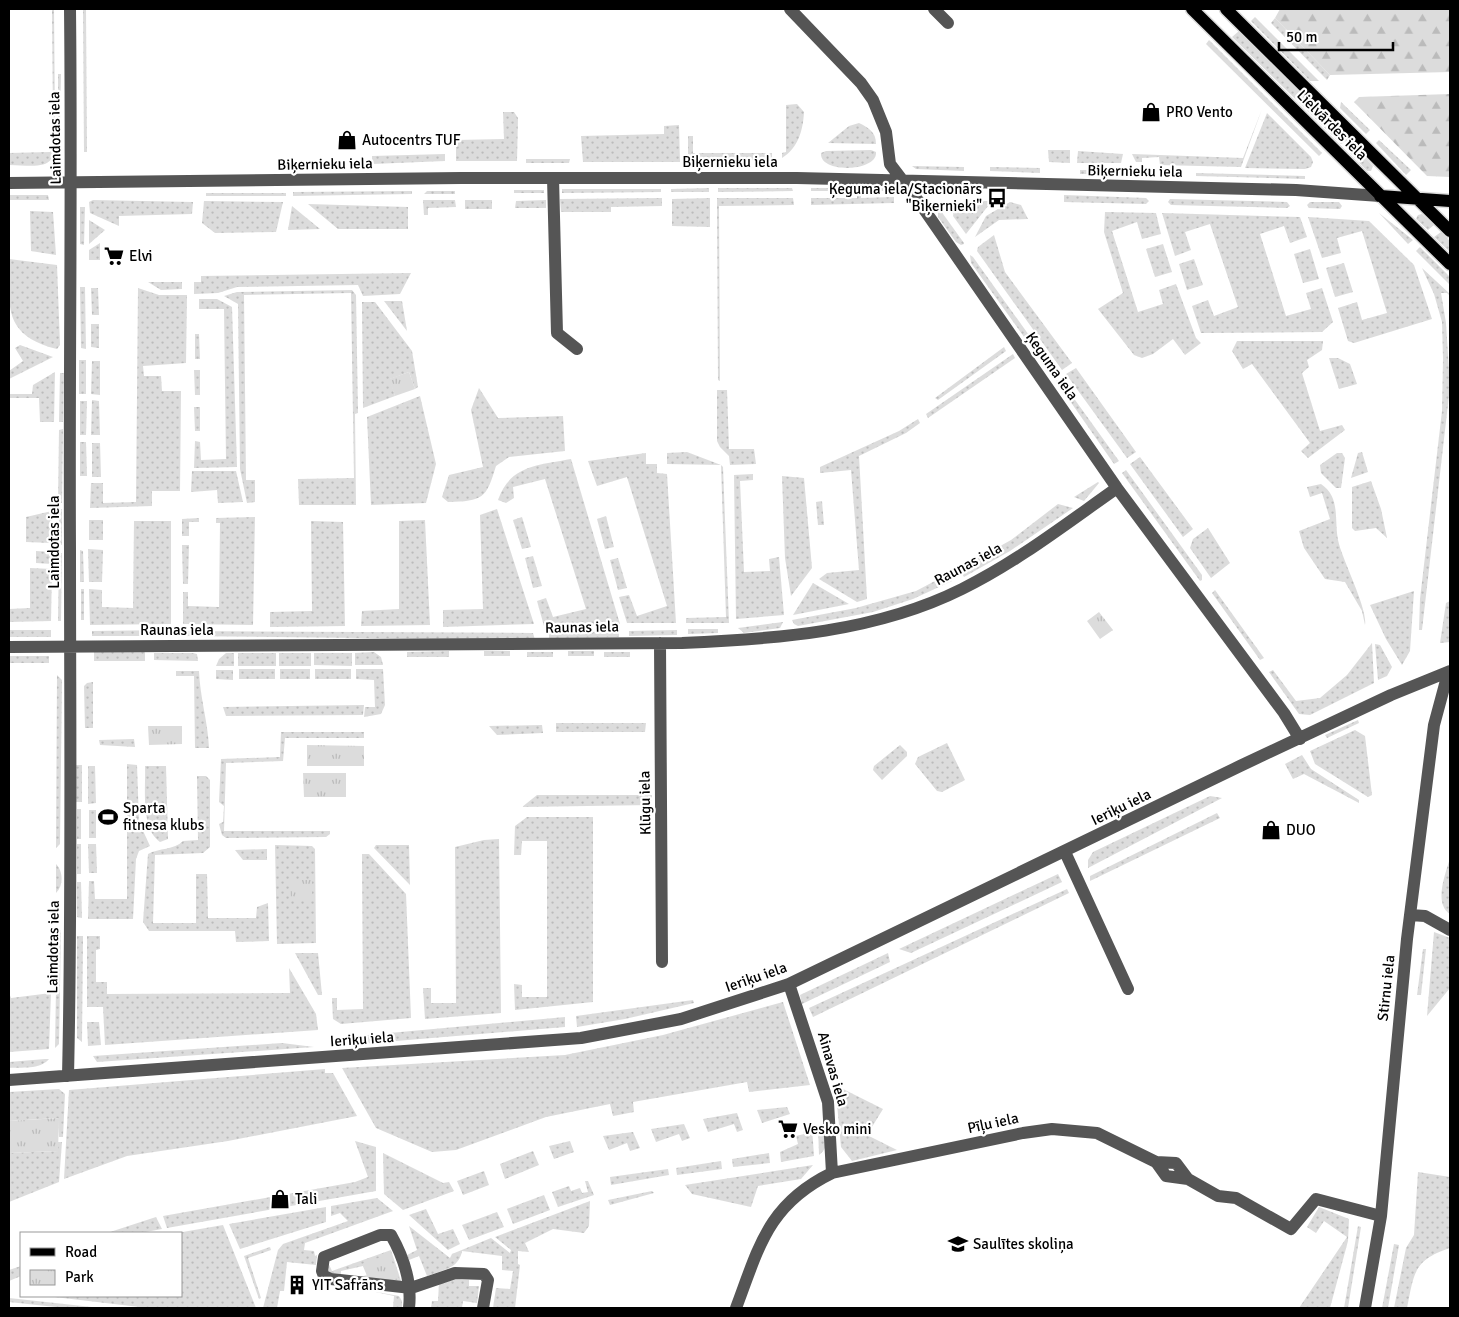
<svg xmlns="http://www.w3.org/2000/svg" width="1459" height="1317" viewBox="0 0 1459 1317" font-family="Signika,sans-serif">
  <defs>
    <pattern id="grass-dots" width="8" height="8" patternUnits="userSpaceOnUse" patternTransform="scale(1.25)"><rect width="8" height="8" fill="#dcdcdc"/><path d="M2 2h.1M6 6h.1" fill="none" stroke="#bbb" stroke-width="1.8" stroke-linecap="round"/></pattern>
    <pattern id="forest-firs" width="22" height="20" patternUnits="userSpaceOnUse" patternTransform="scale(1.25)"><rect width="22" height="20" fill="#dcdcdc"/><path d="M5 1l3.5 6h-7zM16 11l3.5 6h-7z" fill="#bbb"/></pattern>
    <pattern id="park-tufts" width="24" height="20" patternUnits="userSpaceOnUse" patternTransform="scale(1.25)"><rect width="24" height="20" fill="#dcdcdc"/><path d="M3 7l-1-3M5 7V3M7 7l1-3M15 17l-1-3M17 17v-4M19 17l1-3" fill="none" stroke="#bbb"/></pattern>
  </defs>
  <rect width="100%" height="100%" fill="#fff"/>
  <!-- grass -->
  <path fill="url(#grass-dots)" d="M52,9h2l1,114 -2,-1z
    M83,9h3l1,143h-3z
    M1255,17l64,64h-9l-59,-60z
    M1275,18l55,57 -3,5 -56,-57z
    M1239,31l109,109 -7,4 -109,-107z
    M1209,40l113,113 -3,3 -113,-112z
    M58,74h3l-1,47 -2,-5z
    M1341,102l29,28 -4,4 -26,-26z
    M797,104l7,8c-1,19 -6,36 -22,46v-5l4,-1v-47z
    M1262,109l-21,58 -81,-2 -1,-8 -17,1v4h-6l-4,-8 111,4z
    M503,112h11l4,6 -1,43h-61v-21l48,-1z
    M1267,113l44,44 2,5 -2,5 -6,2 -60,-1z
    M859,123c10,5 17,9 17,21l-48,-1 21,-17z
    M679,125l1,37h-97l-2,-26 83,-2v-8z
    M58,129c-1,42 -13,37 -49,36v-12l41,-1 3,-3v-19z
    M688,136h5v17h79v7l-84,1z
    M1379,140l32,30 -5,5 -30,-32z
    M1357,149l16,17 -2,5h-4l-17,-18z
    M871,150l5,2c2,20 -57,22 -55,1l5,-2z
    M1048,150h22v13l-21,-1z
    M1078,151l45,3 -2,9h-44z
    M445,154v7l-73,3v-8z
    M526,159h44l-1,4h-43z
    M912,166l52,1v4l-48,-2z
    M990,167l50,1v5l-50,-2z
    M1080,170h35v4h-35z
    M1196,173l109,3v3l-109,-3z
    M709,188v4h-38v-3z
    M718,188h74l1,3 -75,1z
    M811,188h84l3,3h-87z
    M661,189v3l-99,1v-4z
    M514,190h30v3h-30z
    M412,191v3l-119,2v-4z
    M427,191h28v3h-31z
    M206,193h80v3h-80z
    M9,195h39l1,5h-40z
    M857,195h4v3l33,-1v6l-83,2v-7h46z
    M1064,195l82,3 3,3 -3,3 -82,-2z
    M662,198v8l-51,1v5h-50l-1,-13z
    M710,198v29l-38,-1v-27z
    M717,198h76l1,7 -75,1 1,175 -2,-1z
    M1170,199l117,3 3,4 -3,2 -116,-3 -3,-3z
    M93,200l100,2 -1,12 -73,2v10l-29,-13 -1,-11z
    M423,200h32l1,7 -28,1v7h-4z
    M465,200h27v9h-27z
    M546,200v8h-31l1,-7z
    M204,201l79,1 -7,30 -61,1 -13,-10z
    M964,201h28l-26,33 -13,-18 1,-6z
    M1010,202l11,3 7,14 -29,1 -24,17 11,-21z
    M1310,202h29l3,4 -2,3 -31,-1 -2,-3z
    M308,204l100,3v22h-70z
    M292,206l28,23 -32,1z
    M80,207h5l-1,38 -4,-1z
    M938,207l26,36v1l-3,1 -5,-3 -18,-25z
    M30,211l23,1 3,43 -25,-4z
    M1105,212l51,1 5,21 -19,5 -5,-17 -25,9 26,81 25,-8 -4,-14 17,-6 20,54 5,5 -16,12 -12,-16 -20,15 -11,4 -8,-3 -36,-46 25,-16 -19,-61z
    M1162,213l138,4 7,20 -17,6 -6,-17 -24,8 26,82 25,-7 -5,-16 16,-5 11,34 -11,10 -121,1 -9,-27 16,-6 6,16 24,-9 -28,-83 -25,8 6,18 -16,6z
    M1379,213l34,27 -5,4z
    M1422,214l12,11 -6,5 -12,-11 2,-4z
    M1308,217l61,4 45,44 18,54 -78,24 -6,-2 -10,-33 19,-6 5,18 25,-7 -25,-82 -25,7 4,15 -19,5z
    M89,220l16,10 -16,14z
    M1441,232l9,9v11l-16,-15z
    M994,235l11,37 67,91 -10,7 -85,-119 1,-4z
    M100,243v17h-11v-10z
    M1163,244l9,28 -17,5 -9,-28z
    M1420,247l30,30v8l-34,-34z
    M1310,249l9,30 -16,4 -9,-29z
    M970,255l3,2 83,116 -4,3 -81,-113z
    M9,259l48,6 3,80 -3,4c-55,-14 -48,-43 -48,-90z
    M1194,259l9,26 -16,5 -8,-26z
    M1344,263l9,29 -18,5 -9,-29z
    M1422,268l28,26v2l-3,-3h-6l5,30 4,64 -28,243h-3l1,-31 22,-188 1,-52 -1,-37 -8,-28z
    M411,273l-11,21 -37,2 -5,-11 -121,2 -19,6 -24,1v-12h7v-6z
    M148,282h34v7l-21,1z
    M80,287h5l1,62 -5,-1z
    M91,288h7l1,27h-7z
    M138,288l21,7h28l-1,68 -43,3 1,10h17l1,15h19l-1,100h-28v15l-62,2 1,-25h12v20l33,-1z
    M352,290l4,5 2,118 -3,1 1,91h-57l-1,-26 56,-1 -3,-185 -107,2 2,185h9v22l-8,1 -7,-34 -2,-165 -14,-8 13,-4z
    M199,299h18l15,8 5,160 -43,1 1,-27 5,1 1,18 25,-1 -2,-150h-25z
    M384,301h18l5,30z
    M362,302h13l37,49 6,36 -3,2 -6,-17 -19,7 5,17 -32,12z
    M91,324h8v24l-8,-1z
    M195,334h4l1,25h-5z
    M1237,341h86l-1,9 -15,10 2,7 -7,6 18,58 22,-6 3,5 -37,28 -7,-7 9,-8 -58,-79 -9,5 -11,-18z
    M20,345l33,12 -44,22v-8l14,-10 -8,-13z
    M1004,347l2,4 -68,49 -3,-2z
    M1013,354l2,4 -87,60 -2,-4z
    M1329,358h9l12,6 7,20 -18,5z
    M79,360h7v34h-7z
    M92,361h8v34l-9,-1z
    M1076,368l60,84 -9,6 -61,-84z
    M194,370h6v25h-5z
    M55,372l-1,50h-14l-1,-24h-30v-4h23l1,-9z
    M60,373h4l-1,49h-4z
    M1060,379l59,82 -5,3 -58,-83z
    M479,388l19,30 65,-2 2,35 -56,6 -13,9c-10,33 -13,35 -48,36l-6,-5 7,-22 34,-8 -12,-57z
    M717,390h10l2,59h25l2,15 -26,1 -1,-9 -9,-9 -3,-6z
    M420,396l16,68 -10,39 -55,2 -4,-88z
    M92,400l7,1 1,34h-9z
    M80,401h7l-1,34h-6z
    M194,407h6v24h-5z
    M918,419l2,4 -14,10 -47,23 8,143 -10,3 -38,-23 8,-6 32,-3 -8,-100 -31,3v-6l79,-36z
    M63,429l-1,74h-4l1,-73z
    M80,442h6l1,34h-7z
    M92,443h8l1,34h-9z
    M687,452l34,13 2,2 6,156h-43v-5l40,-1 -5,-152 -54,-1v-11z
    M1362,452l6,20 -17,6 7,-25z
    M646,453v11h11v9l10,1 9,149h-49l-8,-26 10,-2 8,21 30,-10 -40,-129 -30,9 -9,-25z
    M1337,453h5l3,5 -4,30h-5l-15,-15 -1,-8z
    M1140,457l53,72 -10,8 -53,-73z
    M571,459l49,165 -76,2 -7,-25 9,-3 7,19 33,-8 -41,-130 -32,8 1,11 -8,5 -8,-3c12,-35 41,-35 73,-41z
    M1126,470l76,105v5l-2,1 -78,-108z
    M192,471h44l7,31 -25,1 -1,-13 -26,2z
    M753,474v6l-13,1 4,91 26,-1 -1,-12 10,-2 5,58 -48,4 -2,-144z
    M782,476l22,2 8,90 -21,28 -6,-38z
    M1371,481l10,28 6,29 -11,-10 -21,3 -3,-3v-41z
    M1098,482l1,1 -15,18 -10,-4z
    M1321,484c21,14 12,38 18,60 5,19 29,66 26,81l-3,-14 -17,-29 -20,-3 -21,-31 -5,-17 31,-12 -8,-26 -12,4 -3,-10z
    M822,501l2,24h-6l-2,-23z
    M1058,504l15,4 -63,43 -46,26 -5,-8 52,-29z
    M59,509h3v36h-3z
    M497,509l37,115 -91,3v-17l40,-1 -3,-94z
    M52,511v32l-26,-1v-25z
    M606,516l8,31 -9,2 -8,-30z
    M255,517l-2,108 -70,-1v-32h5v14l31,1 1,-84h-4v-5z
    M522,517l9,30 -9,2 -9,-29z
    M199,518v4h-10v14h-7v-17z
    M89,520h14v20h-14z
    M425,520l5,105 -69,1 1,-15 37,-2v-88z
    M134,521h37v103l-81,1 -1,-36 13,1v17l31,1z
    M311,521l32,1 2,104 -75,1v-15l42,-1z
    M1208,528l22,35 -19,15 -21,-30 3,-9z
    M182,545h7l-1,39h-5z
    M88,549l15,1 -1,32h-13z
    M80,550l3,1 1,31h-4z
    M36,551l16,1v12l-16,-1z
    M59,553h3l-1,68h-3z
    M533,556l9,30 -9,2 -8,-30z
    M618,558l9,30 -9,2 -8,-30z
    M30,568l22,1 -1,52 -42,1v-13l21,-1z
    M950,573l2,8 -39,18 -40,13 -75,14 -4,-2 -2,-4 64,-12 60,-17z
    M813,583l36,21 -56,11z
    M81,589h3v31h-3z
    M1215,590l49,68 -4,2 -48,-67z
    M1414,591l-4,60 -8,14 -16,-26 -16,-34z
    M1450,601v41l-10,1 6,-40z
    M783,622l-3,6 -36,5 -6,-5z
    M688,629h30v4l-30,1z
    M9,630h42v7h-42z
    M168,630l-1,6h-75v-5z
    M677,630v5l-48,1v-5z
    M180,631l353,2 2,7 -355,-4z
    M619,631v6l-70,1v-5z
    M1372,643l2,40 -64,32 -11,-1 -30,-42 4,-2 23,31 24,-3 27,-23z
    M1375,644l5,1 12,22 -5,9 -9,4z
    M449,651v6h-42v-5z
    M484,651h26v5h-26z
    M568,651h26v5h-26z
    M94,652h51v9h-51z
    M374,652l7,5 2,8h-28v-12z
    M527,652h26v5h-26z
    M604,652h26v5h-26z
    M154,653h39l4,1 1,7 -44,-1z
    M226,653h8v13h-18l3,-7z
    M238,653h38v13h-38z
    M279,653h32v13h-32z
    M314,653h38v13l-38,-1z
    M9,656h40v7h-40z
    M239,669h36v10h-36z
    M280,669h30v10h-30z
    M315,669h36v10h-36z
    M356,669h27l2,36 -4,9 -17,3 1,-10h10l-1,-27 -18,-1z
    M216,670h17v10l-17,-1z
    M176,671h23c1,27 9,51 10,77h-14l-1,-72h-18z
    M57,675l5,5 -2,164 -4,4z
    M93,682v46h-8l-1,-42 3,-3z
    M364,705l-1,10 -137,1 -3,-9z
    M1358,720l1,3 -32,15 -2,-3z
    M556,723h90l-1,9h-89z
    M542,725l1,8 -46,2 -8,-9z
    M1355,730l10,6 7,59 -4,2 -53,-33 -5,-13z
    M281,732h83v6h-79l-2,23 -57,2 -2,68h106v3l-4,3 -100,1 -4,-3 -3,-11 4,-2 1,-16 -5,-4 2,-43 59,-2z
    M134,739l1,8 -35,-2 -1,-5z
    M947,743l18,37 -23,12 -5,-1 -22,-27 3,-7z
    M900,745l7,7v4l-25,24 -9,-10 1,-4z
    M1302,755l9,14 48,31v3l-55,-29 -11,5 -8,-15z
    M127,764l10,1 2,57 11,24 -11,5 -3,8 -3,60h-45l1,-38h5l1,18h32z
    M76,765h6v37h-6z
    M88,766h7l1,37 -8,1z
    M145,766h21l2,73 -8,3c-20,-14 -14,-54 -15,-76z
    M197,776h9l4,4v67l-7,6 -48,2 -2,68h43v-49h11l1,44h48l1,-11 11,-4 1,38 -33,1 -1,-11h-86l-6,-9 5,-68c11,-6 26,-4 35,-13l15,-1z
    M537,795h115v10l-130,2z
    M1210,796l12,2 -134,70v-8l5,-8z
    M77,809h4v30h-4z
    M89,810h7v28h-7z
    M1217,813l3,5 -130,63v-5z
    M527,817h66v185l-78,8 -1,-26 8,1v12h25v-156h-25l-1,14h-7l1,-29z
    M499,839l2,174 -76,6 -2,-31h8v15h25l-1,-156 29,-7z
    M77,844h4v30h-4z
    M88,844h8l1,29h-8z
    M275,845l37,1 3,3 1,94 -39,1z
    M376,845h33l1,40 -36,-37z
    M267,849v11h-24l-8,-10z
    M362,854h7l37,40 5,124 -70,6 -8,-5 -1,-21h5v12l26,-1z
    M1450,858v56c-17,-11 -4,-41 0,-56z
    M56,864c7,7 8,21 0,29z
    M1058,874l4,8 -151,71 -12,-4z
    M77,882h4l1,36 -5,-1z
    M1067,889l2,4 -256,124 -4,-9z
    M57,930h4l-2,114 -4,4z
    M1434,932l16,6v50l-23,28z
    M77,936h6l-1,106 -5,-4z
    M87,936h13v13l-4,1v32h11v12l183,-1 -1,-25 27,46 2,16 -213,15 -2,-38h-16z
    M1423,949h3l-5,46h-4z
    M295,953h23l4,42h-4z
    M888,953l2,9 -88,42 -2,-9z
    M9,993l2,5 40,-5 -2,56 -40,3z
    M693,1000l1,3 -69,16 -48,8 -1,-11z
    M783,1002l27,83 -61,7 -2,-10 -114,20 1,10 -21,4 -3,-12 -64,13 -90,33 -24,2 -56,-24 -34,-60 223,-13 98,-20z
    M565,1017v10l-229,19 -1,-8z
    M87,1022h12l2,23 -13,1z
    M282,1043l32,4 -217,15 -4,-6z
    M45,1059h4c-9,11 -28,8 -40,9v-6z
    M325,1069v4h8l24,43 -129,25 -101,15 -63,23 5,-89z
    M837,1086l46,23 -16,26 30,15 -45,11 -11,-14 -5,-54 2,-1z
    M59,1089l6,5 -2,43h-4l-1,-19 -49,3v-29z
    M787,1107l3,7 -28,9 -5,-13z
    M737,1113l6,17 -6,2 -3,-8 -26,8 -5,-13z
    M684,1124l6,14 -8,3 -3,-7 -23,8 -5,-13z
    M826,1125c1,12 3,23 -7,30l-1,-29z
    M812,1127l2,29 -33,6 -1,-10 18,-8 -2,-8 8,-2 -1,-6z
    M633,1132l7,16 -10,3 -3,-8 -18,7 -6,-14z
    M355,1141l21,6v44l-209,37 -4,-12 192,-34 13,-5z
    M570,1141l4,11 -20,7 -5,-13z
    M58,1142h4l-3,40 -50,20v-49l49,-2z
    M533,1151l6,14 -34,14 -5,-15z
    M383,1153l60,30 6,-1 5,9 -51,19 -19,-16z
    M769,1153l1,10 -37,4 -1,-8z
    M721,1161l1,8 -45,6 -1,-7z
    M813,1165l-12,14 -43,7 -7,21 -59,-13 -7,-9z
    M668,1169l1,6 -58,10 -1,-8z
    M484,1171l5,14 -26,10 -6,-14z
    M1418,1172l32,5v71c-37,12 -36,26 -43,60h-13l12,-60 8,-13z
    M585,1181h3l6,14 -36,12 -6,-15 17,-6 2,5 9,-3 2,5 6,-1z
    M652,1191l2,2 -44,12 -2,-5z
    M544,1195l6,15 -37,14 -6,-15z
    M377,1198l16,13 -88,32 -1,7 10,1 1,5 2,-1 -1,10 -29,-3 -3,29h-4l-3,17h-14l15,-58 5,-6 65,-23 -8,-8 -9,3v-10z
    M590,1201l-1,25 -5,7 -31,-4 -28,14 4,9 -11,-1v13l2,1 -5,43h-22l3,-20 14,1 3,-18 -11,-1v-14l-40,-5c-3,18 -20,19 -35,25l-8,-20 -10,4 -2,-5 10,-5 -8,-24 41,32 2,-4 39,-16 19,15 1,-3 -16,-13z
    M326,1207v15l-86,27 -11,-25z
    M1319,1207l30,12 -1,22 -18,67h-31l48,-71 -23,-16 -8,12 -9,-6z
    M426,1209l12,25 15,-5 7,15 -12,6 -39,-35z
    M497,1212l7,15 -35,13 -7,-15z
    M156,1217l6,12 -22,4h-33z
    M223,1225l33,83h-108l-102,-12h135v-63h-4z
    M1358,1226l3,1 -13,81h-4z
    M1394,1244l5,1 -11,63h-6z
    M270,1247l1,3 -23,8 13,40 -2,1 -15,-43z
    M391,1250l10,31 -41,-4 7,-2 1,3 -5,-14v2l-22,5v3l-14,-2v-12l5,11z
    M21,1266v10l-12,5v-11z
    M453,1279l16,1v6h10l-2,17 -14,-2 -1,7h-31l1,-7h6l1,-18z
    M371,1291l28,5 3,5v7h-9l1,-12z
    M9,1298l92,10h-36l-56,-6z"/>
  <!-- forest -->
  <path fill="url(#forest-firs)" d="M1280,9h170v63l-120,3 -55,-57z
    M1450,94v83l-23,-1 -73,-74 5,-5z"/>
  <!-- park -->
  <path fill="url(#park-tufts)" d="M409,372l6,17 -20,7 -6,-17z
    M1099,612l14,18 -13,9 -13,-18z
    M148,726h34v18l-33,1z
    M307,745l57,1v20h-57z
    M303,773h43v24h-42z
    M290,880h22v20l-21,1z
    M59,1118l-1,33 -49,2v-32z
    M389,1254l10,25 -6,2 -25,-3 -6,-14z"/>
  <g fill="none" stroke-linecap="round" stroke-linejoin="round">
    <defs>
      <path id="major" d="M1192,9l258,255
        M1226,9l224,222
        M1380,196l70,5"/>
    </defs>
    <!-- major casing -->
    <use href="#major" stroke="#dbdbdb" stroke-width="15"/>
    <!-- minor -->
    <path stroke="#555" stroke-width="12" d="M790,9l71,74 12,17 13,32 4,32 29,38 198,286 167,225 16,26
      M934,9l14,14
      M553,178l4,155 20,16
      M9,183l452,-5h336l499,12 84,6
      M660,643l2,319
      M9,647l673,-4c95,-4 194,-11 280,-54 55,-27 105,-66 155,-101
      M1065,852l63,137
      M1410,915l15,1 25,14
      M789,984l39,118 4,71
      M68,1076c4,-175 2,-350 2,-526 -1,-180 2,-361 0,-541
      M9,1080l572,-42 100,-19 108,-35 451,-218 151,-71 59,-24
      M1156,1162l10,14 22,3
      M409,1308c3,-26 -5,-50 -18,-73h-11l-56,22 -2,14 2,5 7,3 80,9 44,-15 29,1 4,6 -5,28
      M736,1308c23,-61 32,-104 96,-135l191,-40 29,-4 45,4 59,29 20,1 12,16 30,17 18,2 55,31 25,-30 65,17
      M1365,1308l16,-92 26,-277 27,-214 14,-52"/>
    <!-- major -->
    <use href="#major" stroke="#000" stroke-width="12"/>
  </g>
  <!-- icons -->
  <defs>
    <symbol id="shop-bare" viewBox="-9 -9 18 18"><path d="M-5-2.5h2.3a2.7 3.5 0 0 1 5.4 0H5L5.5 6h-11ZM-1.5-2.5h3a1.5 2.3 0 0 0-3 0Z" fill="#000" stroke="#fff" stroke-width="2.5" paint-order="stroke"/></symbol>
    <symbol id="bus-bare" viewBox="-9 -9 18 18"><path d="M-5-6H5V4H4V6H2V4H-2V6H-4V4H-5ZM-3.5-4V0h7V-4ZM-3.5 1.2v1.5H-2V1.2ZM2 1.2v1.5H3.5V1.2Z" fill="#000" stroke="#fff" stroke-width="2.5" paint-order="stroke"/></symbol>
    <symbol id="supermarket-bare" viewBox="-9 -9 18 18"><path d="M-6-5.5h2.5l.6 2H6L4.5 2H-2.5L-4.4-4H-6ZM-1.5 3.2a1.3 1.3 0 1 0 .1 0ZM3 3.2a1.3 1.3 0 1 0 .1 0Z" fill="#000" stroke="#fff" stroke-width="2.5" paint-order="stroke"/></symbol>
    <symbol id="stadium-bare" viewBox="-9 -9 18 18"><path d="M0-5a6.5 5 0 1 0 0 10a6.5 5 0 1 0 0-10ZM-3.5-1.8h7v3.6h-7Z" fill="#000" stroke="#fff" stroke-width="2.5" paint-order="stroke"/></symbol>
    <symbol id="school-bare" viewBox="-9 -9 18 18"><path d="M0-5L7-2L0 1L-7-2ZM-4 1L0 2.5L4 1V4Q0 6-4 4Z" fill="#000" stroke="#fff" stroke-width="2.5" paint-order="stroke"/></symbol>
    <symbol id="building-bare" viewBox="-9 -9 18 18"><path d="M-4-6H4V6H1V3H-1V6H-4ZM-2.5-4.3h1.7v1.8h-1.7ZM.8-4.3h1.7v1.8H.8ZM-2.5-1h1.7V.8h-1.7ZM.8-1h1.7V.8H.8Z" fill="#000" stroke="#fff" stroke-width="2.5" paint-order="stroke"/></symbol>
  </defs>
  <g fill-rule="evenodd">
    <use href="#shop-bare" x="1137" y="98" width="28" height="28"/>
    <use href="#shop-bare" x="333" y="126" width="28" height="28"/>
    <use href="#bus-bare" x="983" y="184" width="28" height="28"/>
    <use href="#supermarket-bare" x="100" y="242" width="28" height="28"/>
    <use href="#stadium-bare" x="94" y="803" width="28" height="28"/>
    <use href="#shop-bare" x="1257" y="816" width="28" height="28"/>
    <use href="#supermarket-bare" x="774" y="1115" width="28" height="28"/>
    <use href="#shop-bare" x="266" y="1185" width="28" height="28"/>
    <use href="#school-bare" x="944" y="1230" width="28" height="28"/>
    <use href="#building-bare" x="283" y="1271" width="28" height="28"/>
  </g>
  <g text-anchor="middle" dominant-baseline="central" stroke-width="4.5" stroke-linejoin="round" paint-order="stroke">
    <!-- poi labels -->
    <g font-size="15" fill="#000" stroke="#fff" text-anchor="start">
      <text x="1166" y="112">PRO Vento</text>
      <text x="362" y="140">Autocentrs TUF</text>
      <text x="982" y="189" text-anchor="end">Ķeguma iela/Stacionārs<tspan x="982" dy="17">"Biķernieki"</tspan></text>
      <text x="129" y="256">Elvi</text>
      <text x="123" y="808">Sparta<tspan x="123" dy="17">fitnesa klubs</tspan></text>
      <text x="1286" y="830">DUO</text>
      <text x="803" y="1129">Vesko mini</text>
      <text x="295" y="1199">Tali</text>
      <text x="973" y="1244">Saulītes skoliņa</text>
      <text x="312" y="1285">YIT Safrāns</text>
    </g>
    <!-- street labels -->
    <g font-size="15" fill="#000" stroke="#fff">
      <text transform="translate(1332 125) rotate(45)">Lielvārdes iela</text>
      <text transform="translate(55 138) rotate(-91)">Laimdotas iela</text>
      <text x="730" y="162">Biķernieku iela</text>
      <text transform="translate(325 164) rotate(-1)">Biķernieku iela</text>
      <text transform="translate(1135 171) rotate(1)">Biķernieku iela</text>
      <text transform="translate(1052 366) rotate(55)">Ķeguma iela</text>
      <text transform="translate(54 542) rotate(-90)">Laimdotas iela</text>
      <text transform="translate(968 564) rotate(-28)">Raunas iela</text>
      <text transform="translate(582 627) rotate(-1)">Raunas iela</text>
      <text x="177" y="630">Raunas iela</text>
      <text transform="translate(645 803) rotate(-91)">Klūgu iela</text>
      <text transform="translate(1121 807) rotate(-26)">Ieriķu iela</text>
      <text transform="translate(53 947) rotate(-89)">Laimdotas iela</text>
      <text transform="translate(756 977) rotate(-19)">Ieriķu iela</text>
      <text transform="translate(1386 988) rotate(-84)">Stirnu iela</text>
      <text transform="translate(362 1039) rotate(-4)">Ieriķu iela</text>
      <text transform="translate(833 1069) rotate(74)">Ainavas iela</text>
      <text transform="translate(993 1123) rotate(-12)">Pīļu iela</text>
    </g>
  </g>
  <!-- border -->
  <rect width="1459" height="1317" fill="none" stroke="#000000" stroke-width="20"/>
  <!-- legend -->
  <rect x="20" y="1232" width="162" height="65" fill="#ffffff" stroke="#999999"/>
  <rect x="30" y="1248" width="25" height="8" fill="#000000" stroke="#999999"/>
  <text x="65" y="1257" font-size="15" fill="#000000">Road</text>
  <rect x="30" y="1270" width="25" height="15" fill="url(#park-tufts)" stroke="#999999"/>
  <text x="65" y="1282" font-size="15" fill="#000000">Park</text>
  <!-- scale -->
  <path d="M1279 42v8h114v-8" fill="none" stroke="#000000" stroke-width="2.5"/>
  <text x="1286" y="42" font-size="15" fill="#000000" stroke="#ffffff" stroke-width="4" paint-order="stroke">50 m</text>
</svg>
